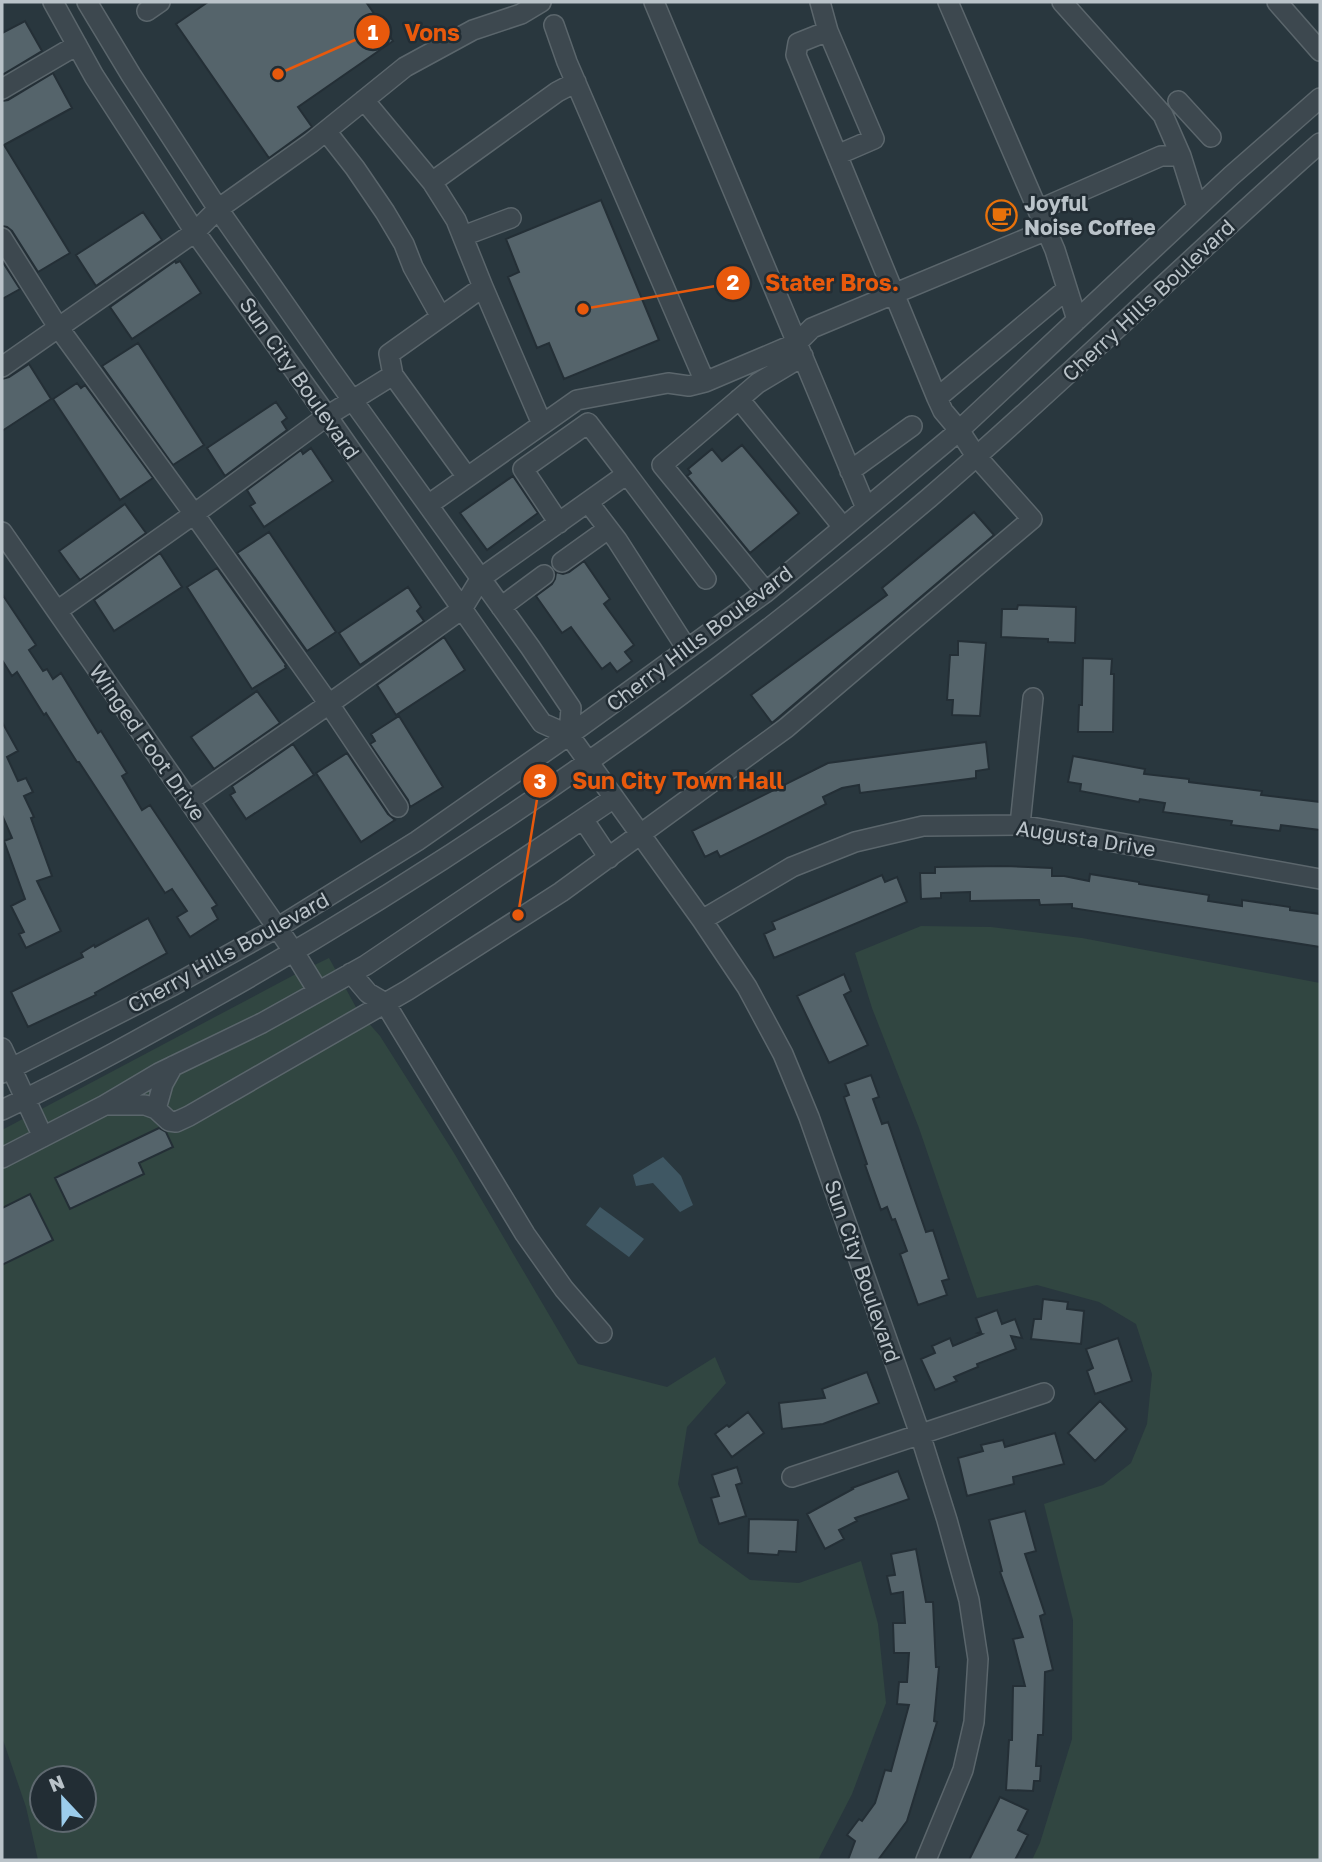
<svg xmlns="http://www.w3.org/2000/svg" width="1322" height="1862" viewBox="0 0 1322 1862" font-family="'Golos Text',sans-serif">
  <rect width="100%" height="100%" fill="#29373e"/>
  <!-- green -->
  <path fill="#314641" fill-rule="evenodd" d="M921,926l70,1 91,11 238,45v877h-288l8,-17 32,-104 1,-119 -29,-116 59,-19 28,-22 16,-39 5,-50 -16,-50 -37,-22 -62,-17 -60,13 -58,-170 -47,-120 -17,-55z
    M329,958l29,53 22,25 74,117 124,211 89,23 48,-30 11,26 -39,44 -9,57 21,59 51,37 49,3 62,-22 17,63 8,79 -34,91 -34,66h-780l-12,-53 -24,-70v-607l292,-155zM42,1778h42v42h-42z"/>
  <!-- water -->
  <path fill="#3f5763" d="M663,1157l18,19 12,29 -13,7 -27,-29 -17,3 -3,-11z
    M600,1207l44,32 -15,18 -43,-32z"/>
  <!-- building -->
  <path fill="#55646b" stroke="#242f36" stroke-width="2" d="M208,2h158l27,39 -95,66 14,20 -43,31 -93,-134z
    M25,21l17,30 -40,24v-42z
    M53,73l19,35 -68,37 66,108 -32,19 -26,-41 -5,-4 -5,-1v-125l6,-1z
    M601,200l58,140 -95,39 -15,-36 -12,5 -29,-71 11,-5 -13,-33z
    M143,212l19,28 -66,46 -20,-31z
    M2,261l18,28 -18,10z
    M175,261l1,2 4,-2 21,32 -69,46 -22,-32z
    M138,343l66,102 -31,20 -71,-99z
    M29,364l22,35 -49,32v-52l7,-2z
    M77,383l4,5 4,-3 68,93 -33,22 -67,-101z
    M276,402l11,16 -5,4 5,8 -62,46 -18,-28z
    M742,445l57,68 -49,40 -63,-77 4,-3 -3,-4 24,-20 10,12z
    M311,448l22,33 -69,46 -14,-21 5,-3 -8,-13 54,-40 2,4z
    M513,476l25,37 -51,37 -27,-37z
    M125,504l21,29 -66,47 -21,-29z
    M974,512l20,23 -222,188 -21,-28 136,-100 -5,-7z
    M269,532l67,100 -29,19 -70,-98z
    M160,553l22,34 -68,44 -20,-31z
    M584,561l26,38 -6,5 30,41 -9,7 7,9 -15,11 -7,-9 -8,6 -31,-42 -9,6 -26,-37 16,-12 3,-5 1,-7 7,2 6,-2z
    M217,568l69,97 -1,1 1,2 -34,21 -65,-102z
    M408,587l13,20 -4,4 7,10 -64,44 -21,-32z
    M2,594l34,51 -7,5 14,21 4,-2 6,10 8,-6 37,60 3,-2 26,42 -5,3 20,34 8,-5 67,100 -5,3 6,11 -28,18 -13,-20 10,-6 -15,-22 -7,4 -86,-131h-2l-31,-49 -2,2 -27,-43 -5,4 -10,-16z
    M1018,605l58,2 -1,36 -27,-1v-3l-47,-2 1,-28h15z
    M444,637l21,33 -69,45 -19,-30z
    M958,641l28,2 -6,73 -28,-1 1,-15h-6l3,-45h8z
    M1083,658l29,1 -1,15h3l-1,58h-35l1,-27h3z
    M257,691l23,32 -66,46 -23,-32z
    M399,716l44,71 -33,20 -2,-7 -38,-56 5,-3 -4,-7z
    M2,722l16,29 -11,6 11,24 8,-3 7,14 -9,4 10,21 -3,1 21,58 -15,5 24,50 -35,17 -7,-14 5,-2 -13,-26 14,-7 -21,-58 8,-3 -10,-23z
    M986,742l3,27 -13,2v7l-116,15 -1,-8 -17,3 -19,9 3,7 -106,53 -3,-6 -12,6 -13,-26 136,-68z
    M293,744l21,31 -68,44 -16,-24 5,-3 -3,-6z
    M347,753l41,61 7,6 -34,22 -45,-69z
    M1073,756l72,13 -1,5 45,5v3l73,9 -1,4 59,7v28l-39,-5 -1,6 -49,-6 1,-4 -69,-9 2,-9 -25,-4 -1,3 -59,-11 1,-7 -13,-2z
    M1004,866l48,2v8h12l25,5 1,-7 49,8v2l70,11 -1,6 34,5v-6l48,7v3l30,4v33l-248,-39v-4l-32,1 -1,-5 -69,1v-9l-29,1v5l-20,1 -1,-26h15v-6z
    M882,875l3,7 12,-5 10,25 -133,56 -10,-24 11,-5 -3,-7z
    M148,918l19,35 -72,40 1,2 -68,32 -17,-35 72,-35 -2,-4 13,-8 1,2z
    M844,974l7,17 -7,4 24,50 -39,18 -32,-67z
    M871,1075l8,22 -6,2 9,25 6,-2 38,110 7,-2 16,49 -7,2 5,14 -29,10 -18,-51 7,-3 -12,-32 -3,1 -5,-13 -6,3 -16,-45 2,-1 -23,-67 5,-2 -4,-11z
    M159,1128l7,4 7,15 -34,16 5,11 -74,35 -15,-31z
    M30,1194l23,46 -51,25v-57z
    M1043,1299l25,3 -1,7 17,2 -3,33 -50,-5 3,-20h7z
    M997,1310l5,14 13,-5 7,19 -11,-2 5,13 -39,15 1,3 -24,10 3,4 -22,9 -14,-31 14,-6 -3,-7 18,-8 3,8 29,-12 -4,-1 3,-1 -5,-14z
    M1118,1338l14,43 -37,13 -8,-23 6,-3 -7,-19z
    M867,1372l12,31 -56,21 -41,5 -3,-26 46,-5 -3,-9z
    M1100,1401l27,28 -32,32 -27,-28z
    M748,1412l16,21 -32,24 -17,-23 12,-9 2,2z
    M1055,1433l9,31 -51,13 1,7 -47,12 -9,-38 25,-7 -2,-6 22,-5 2,7z
    M737,1467l5,16 -6,2 10,31 -27,8 -8,-26 8,-2 -7,-21z
    M898,1471l11,28 -54,19 2,3 -18,9 5,9 -19,10 -18,-35 46,-25 -1,-1z
    M1025,1511l11,40 -11,3 20,60 -5,2 13,54 -8,2 -2,63h-5l-2,31h5l-1,15h-6l-1,10 -27,-1 3,-50h3l1,-54h12l-12,-47 10,-2 -23,-65 2,-1 -13,-51z
    M749,1519l49,1 -2,32 -17,-1 -1,4 -30,-2z
    M916,1549l10,53h7l3,65h3l-5,54 3,1 -30,99 -29,39h-30l7,-19 -8,-6 12,-16 3,2 13,-18 10,-33 6,1 18,-66 -12,-1 2,-22h8l2,-29h-15l-1,-30h12l-2,-31 -12,2 -4,-18 8,-1 -4,-21z
    M1000,1797l28,13 -10,20 10,5 -13,25h-46z"/>
  <g fill="none" stroke-linecap="round" stroke-linejoin="round">
    <defs>
      <path id="minor" d="M53,2l41,74 101,156 132,184 215,307 27,12 133,185 45,67 36,67 26,63 111,317 27,86 22,80 9,59 -4,63 -11,48 -37,90
        M87,2l44,73 87,134 112,160 200,278 41,61 -2,27
        M654,2l143,341 15,-15 235,-98
        M820,2l8,29 46,108 -37,16
        M948,2l107,248 22,70
        M1062,2l101,113 18,41 16,51
        M1277,2l43,49
        M147,11l13,-9
        M554,25l13,37 138,320
        M2,89l75,-44
        M1178,101l33,36
        M326,131l29,37 30,44 19,32 9,23 28,50
        M432,182l125,-90 19,-10
        M1038,210l123,-54h20
        M463,236l48,-18
        M2,238l56,89 136,187 135,190 -140,97
        M483,287l59,137
        M2,367l193,-135 23,-23 93,-66 94,-76 68,-37 48,-16 20,-12
        M393,375l74,102
        M937,398l130,-109
        M739,399l104,128
        M850,471l62,-45
        M588,502l29,38 70,109
        M428,505l149,-105 91,-17 21,3 16,-4 92,-39 69,165
        M559,523l-36,-54 65,-46 39,51
        M2,532l292,420 24,39
        M562,562l46,-33
        M766,592l-104,-127 96,-82 45,-27
        M501,607l43,-32
        M57,611l137,-97 133,-98 66,-41 -4,-21 94,-67 -27,-67 -24,-38 -68,-82
        M398,807l-69,-103 133,-95 19,-31 146,-104 79,105
        M583,819l26,39
        M1020,825l13,-127
        M702,920l90,-53 63,-25 68,-16 97,-1 300,54
        M351,973l17,20 17,10 140,231 39,55 38,44
        M2,1048l41,89
        M2,1073l172,-88 103,-57 140,-87 152,-106 197,-143 187,-156 278,-260 89,-78
        M105,1105h40l11,4 13,12 7,1 13,-6 219,-126 153,-98 225,-164 246,-209 -56,-63 -17,-26 -16,-19 -6,-13 -141,-343 2,-12 30,-12
        M156,1109l7,-25 10,-18
        M2,1110c74,-35 147,-76 218,-116 252,-142 489,-309 709,-496 134,-115 259,-239 391,-355
        M2,1158l103,-53 54,-32 103,-50 104,-58 248,-167
        M792,1477l252,-84"/>
    </defs>
    <!-- minor casing -->
    <use href="#minor" stroke="#5b666c" stroke-width="22"/>
    <!-- minor -->
    <use href="#minor" stroke="#3d484f" stroke-width="19"/>
  </g>
  <!-- icons -->
  <defs>
    <symbol id="cafe-ring" viewBox="-11 -11 22 22"><circle r="9.5" fill="#222d34" stroke="#e8710a" stroke-width="1.5"/><path d="M-5.5-4.5H6V0H3Q3 3.5 0 3.5H-2.5Q-5.5 3.5-5.5 0ZM3-3.2v2h1.7v-2ZM-6 4.5H4V6H-6Z" fill="#e8710a"/></symbol>
  </defs>
  <g fill-rule="evenodd">
    <use href="#cafe-ring" x="984" y="198" width="35" height="35"/>
  </g>
  <g text-anchor="middle" dominant-baseline="central" stroke-width="5" stroke-linejoin="round" paint-order="stroke">
    <!-- poi labels -->
    <g font-size="21" font-weight="bold" fill="#bac3c9" stroke="#222d34" text-anchor="start">
      <text x="1024" y="203">Joyful<tspan x="1024" dy="24">Noise Coffee</tspan></text>
    </g>
    <!-- street labels -->
    <g font-size="21" fill="#bac3c9" stroke="#222d34">
      <text transform="translate(1148 300) rotate(-43)">Cherry Hills Boulevard</text>
      <text transform="translate(300 378) rotate(55)">Sun City Boulevard</text>
      <text transform="translate(699 638) rotate(-37)">Cherry Hills Boulevard</text>
      <text transform="translate(148 742) rotate(55)">Winged Foot Drive</text>
      <text transform="translate(1086 838) rotate(9)">Augusta Drive</text>
      <text transform="translate(228 952) rotate(-29)">Cherry Hills Boulevard</text>
      <text transform="translate(863 1271) rotate(71)">Sun City Boulevard</text>
    </g>
  </g>
  <!-- callouts -->
  <path fill="none" stroke="#e8590c" stroke-width="2.5" d="M278 74L373 32M583 309L733 283M518 915L540 781"/>
  <g fill="#e8590c" stroke="#222d34" stroke-width="2.5">
    <circle cx="278" cy="74" r="7"/>
    <circle cx="583" cy="309" r="7"/>
    <circle cx="518" cy="915" r="7"/>
    <circle cx="373" cy="32" r="18"/>
    <circle cx="733" cy="283" r="18"/>
    <circle cx="540" cy="781" r="18"/>
  </g>
  <g font-size="21" text-anchor="middle" font-weight="bold" fill="#fff">
    <text x="373" y="40">1</text>
    <text x="733" y="290">2</text>
    <text x="540" y="789">3</text>
  </g>
  <g font-size="23" text-anchor="middle" font-weight="bold" fill="#e8590c" stroke="#222d34" stroke-width="5" stroke-linejoin="round" paint-order="stroke">
    <text x="432" y="41">Vons</text>
    <text x="832" y="291">Stater Bros.</text>
    <text x="678" y="789">Sun City Town Hall</text>
  </g>
  <!-- border -->
  <rect width="1322" height="1862" fill="none" stroke="#bac3c9" stroke-width="7"/>
  <!-- north arrow -->
  <g transform="translate(63 1799) rotate(338)"><circle r="33" fill="#222d34" stroke="#5f6970" stroke-width="2"/>
  <path d="M0-5L12 26L0 18L-12 26Z" fill="#9ccdec"/>
  <text y="-10" font-size="19" font-weight="bold" text-anchor="middle" fill="#bac3c9">N</text>
  </g>
</svg>
